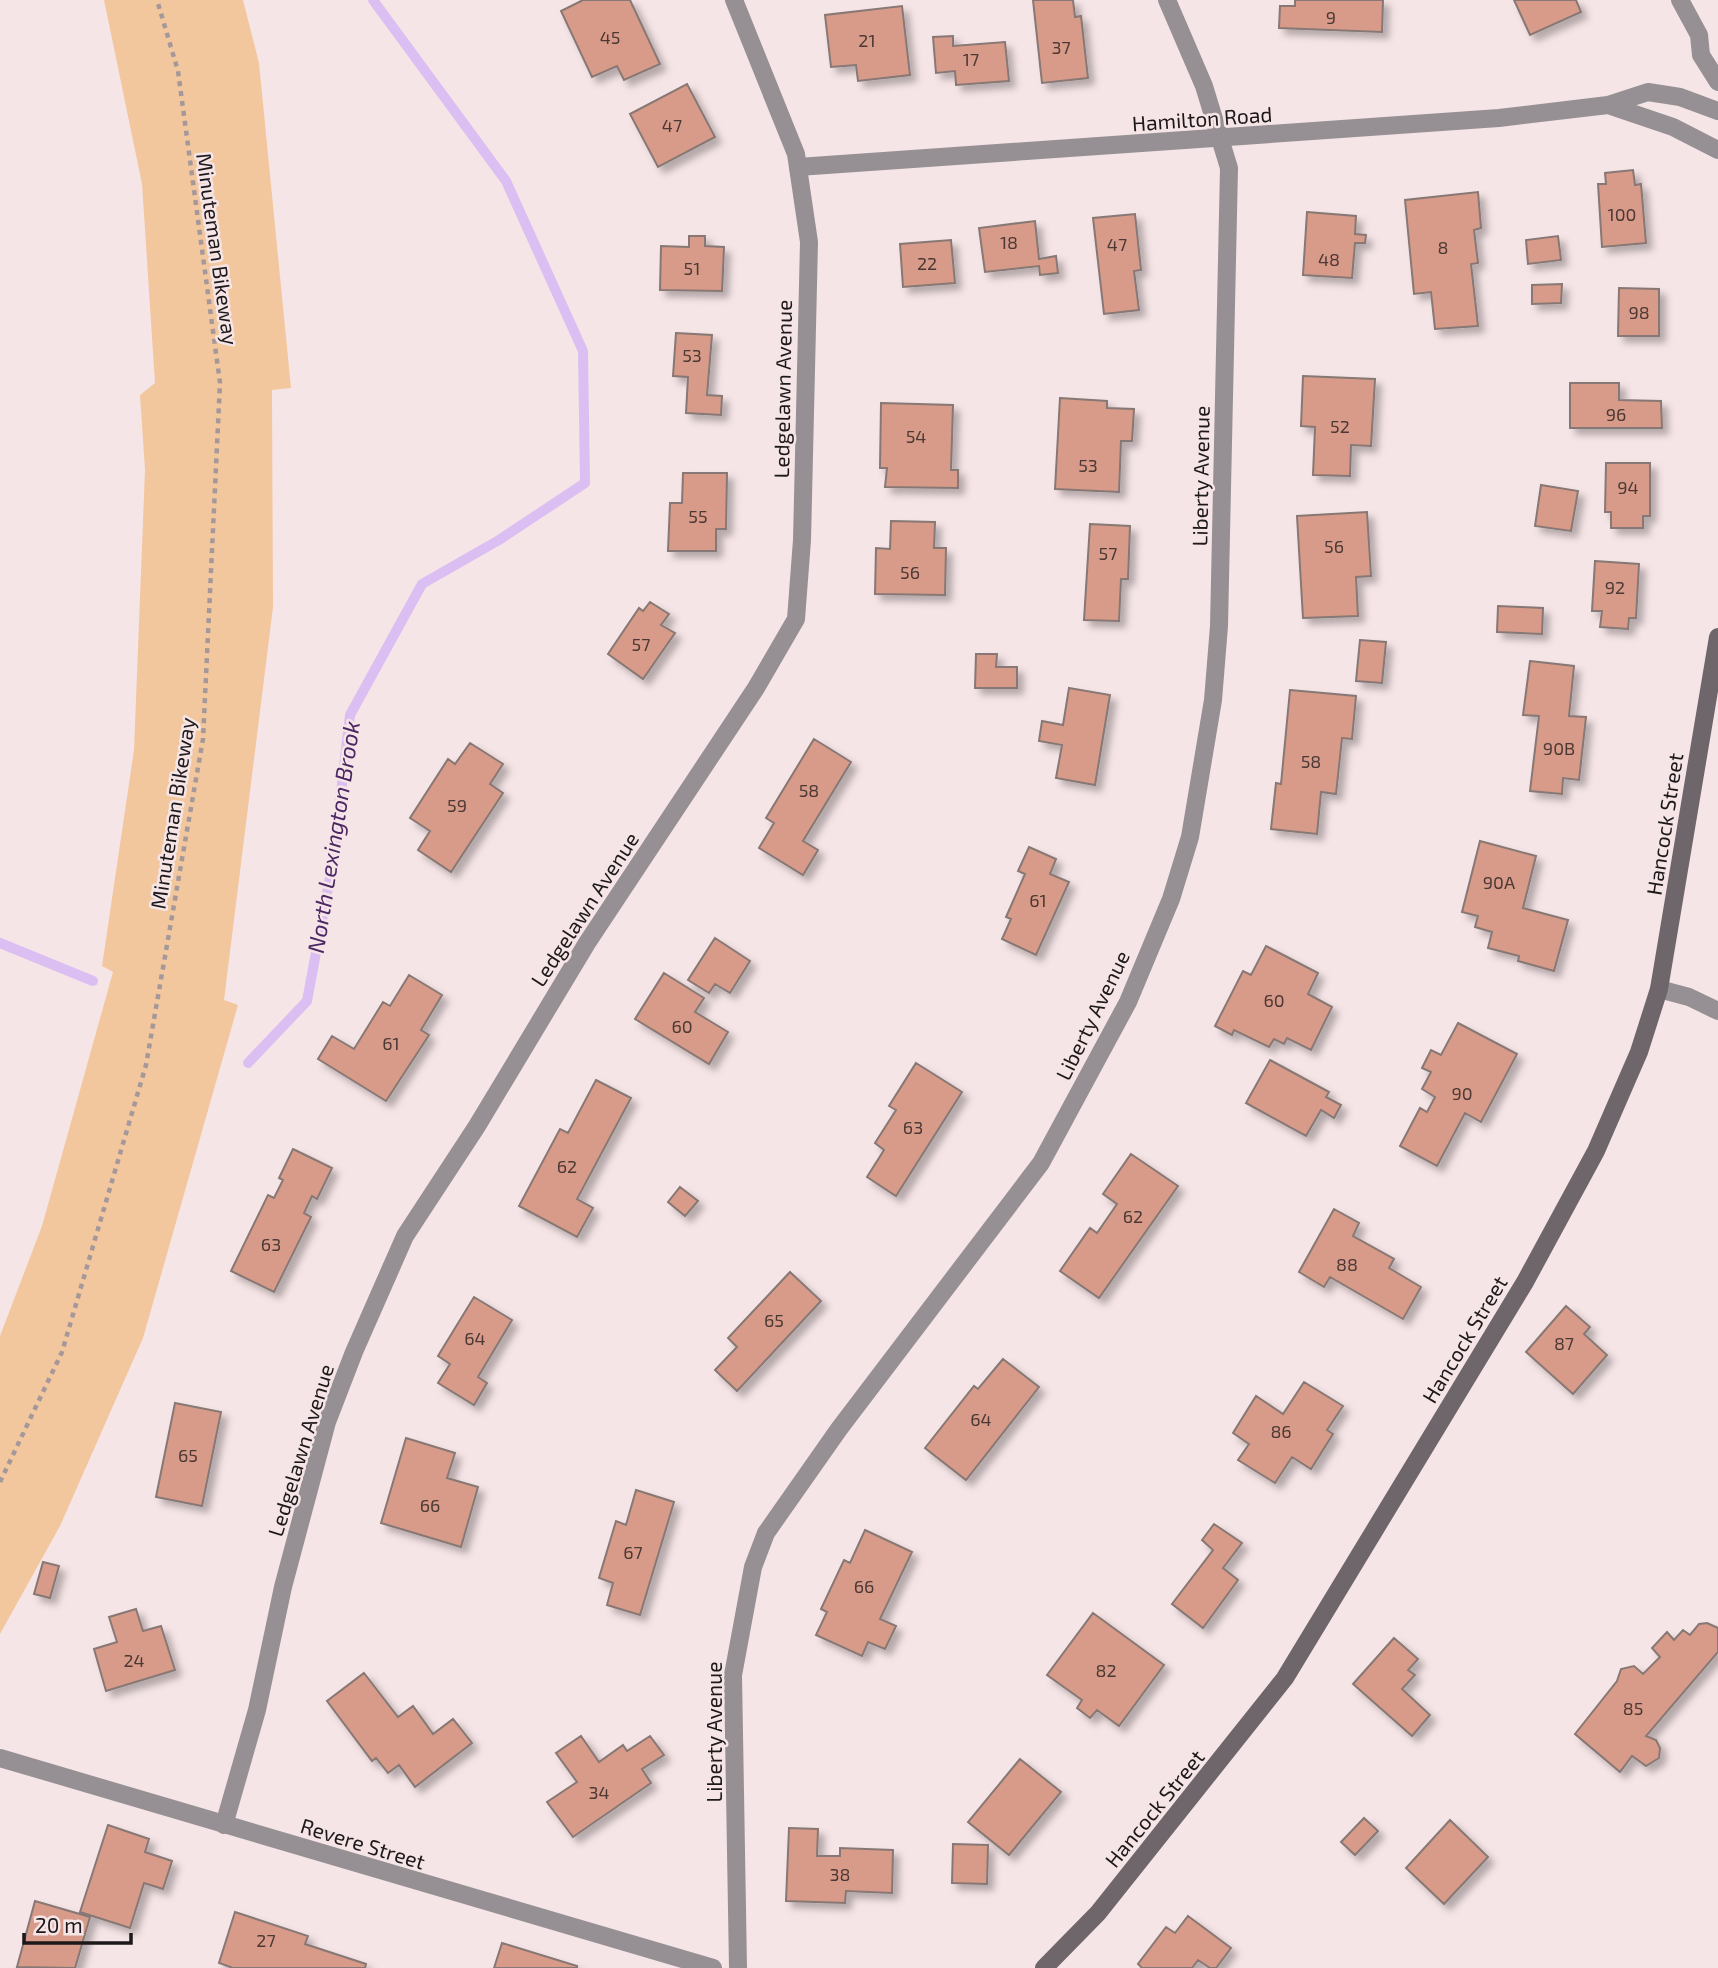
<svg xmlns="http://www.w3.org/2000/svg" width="1718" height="1968" viewBox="0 0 1718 1968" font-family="'Exo 2',sans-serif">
  <defs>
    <filter id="shadow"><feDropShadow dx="6" dy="6" stdDeviation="3.5" flood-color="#0004"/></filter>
  </defs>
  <rect width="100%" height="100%" fill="#f6e5e7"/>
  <!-- green -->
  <path fill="#f2c79e" d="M104,0h139l16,63 32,325 -19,2 1,217 -49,393 14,5 -95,333 -83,188 -60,108v-298l42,-110 71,-254 -11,-6 32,-216 11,-280 -5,-75 15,-12 -13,-199z"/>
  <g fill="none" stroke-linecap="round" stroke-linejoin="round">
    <!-- stream -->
    <path stroke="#dbbef2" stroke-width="10" d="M0,943l93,38
      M248,1063l59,-62 26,-140 17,-146 72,-131 77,-44 86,-57 -2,-132 -77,-170 -133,-181"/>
  </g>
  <!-- building -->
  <path fill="#d89b89" stroke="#877874" stroke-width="2" filter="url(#shadow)" d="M583,0h47l30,64 -36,16 -7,-14 -25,11 -31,-66z
    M1033,0h40l2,17 6,-1 7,62 -46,5z
    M1295,0h88l-1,32 -103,-4 1,-22h15z
    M1514,0h62l5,12 -51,23z
    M902,6l8,69 -52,6 -2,-16 -25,2 -6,-52z
    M953,36v10l52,-4 4,39 -53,4 -1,-14 -19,2 -3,-36z
    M687,84l28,53 -57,30 -28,-53z
    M1633,170l2,15 6,-1 5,59 -44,4 -4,-63h8l-1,-11z
    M1478,192l3,36 -7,2 4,33 -7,1 7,62 -43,3 -4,-37 -17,2 -9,-94z
    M1307,212l49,4 -1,18 11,1 -1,8h-10l-3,35 -49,-3z
    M1135,214l6,56 -7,1 5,39 -35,4 -11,-96z
    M1035,221l4,38 17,-3 2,17 -18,2 -1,-9 -54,6 -6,-44z
    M689,236h16v10l19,1 -2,44 -62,-1 1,-44 28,1z
    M1558,236l3,24 -33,4 -2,-24z
    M951,240l4,43 -52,4 -3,-43z
    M1562,284l-1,19 -29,1v-19z
    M1619,288l40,1v47h-41z
    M676,333l36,2 -5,60 15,1 -1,19 -35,-2 2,-36 -15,-1z
    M1303,376l72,3 -4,67 -20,-1 -1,31 -37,-1 2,-48 -14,-1z
    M1570,383h49v17l42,1 1,27h-92z
    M1060,398l47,3v7l27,1 -2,32h-11l-2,51 -64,-3z
    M881,403l72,2 -2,65h7v18l-73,-1 2,-19h-7z
    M1606,463h44v53h-7v12h-32v-16h-6z
    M683,473h44l-1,56h-10v22h-48l2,-48h12z
    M1541,485l37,6 -7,40 -36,-5z
    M1367,512l4,64 -15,1 2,39 -55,2 -6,-102z
    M891,521l44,1 -1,26h12l-1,47 -70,-1 1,-46 14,1z
    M1090,524l40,2 -2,53h-7l-2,42 -35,-1z
    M1595,561l44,3 -3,54h-7l-1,11 -28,-2 2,-16h-10z
    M650,602l19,12 -8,11 14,8 -32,46 -35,-25 31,-46 4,3z
    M1498,606l45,2 -1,26 -45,-2z
    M1360,640l26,2 -4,41 -26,-2z
    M976,654h21l-1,13h21v21h-42z
    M1530,661l44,5 -5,50 17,1 -7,63 -16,-2 -1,16 -32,-3 9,-75 -16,-1z
    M1069,688l41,7 -15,90 -39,-7 6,-33 -23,-4 3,-20 21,4z
    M1290,690l66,6 -4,43 -10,-1 -6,56 -15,-2 -4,42 -46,-5 5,-46 5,1z
    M814,739l37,23 -48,79 15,9 -15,25 -44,-27 15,-25 -8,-5z
    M470,743l33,21 -13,20 13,9 -52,79 -33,-22 12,-19 -20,-13 38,-59 7,5z
    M1480,841l56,15 -13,52 45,12 -14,51 -36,-10 1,-5 -31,-8 4,-16 -17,-5 3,-11 -16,-4z
    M1029,847l27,12 -6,15 19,8 -33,73 -34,-16 9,-20 -5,-2 19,-43 -7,-3z
    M715,938l35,23 -20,32 -15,-9 -6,9 -21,-13z
    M1266,946l52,27 -10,21 24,13 -21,43 -24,-12 -3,6 -10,-5 -5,8 -35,-17 -2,5 -17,-9 28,-55 8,4z
    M664,973l40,25 -9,14 33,20 -19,32 -74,-45z
    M409,975l33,20 -21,35 8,5 -43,66 -68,-42 14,-23 22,13 29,-47 7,4z
    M1458,1023l59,31 -36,68 -16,-9 -28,53 -37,-20 20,-38 7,4 8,-15 -13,-8 9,-17 -9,-4 9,-18 10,5z
    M1270,1060l59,32 -3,5 15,8 -7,13 -13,-8 -15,26 -60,-33z
    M916,1063l46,29 -66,104 -29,-19 17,-27 -9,-7 21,-33 -7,-4z
    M596,1080l35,18 -54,101 16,9 -16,29 -58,-31 41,-77 8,4z
    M293,1149l39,19 -15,31 -5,-3 -8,17 7,4 -37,75 -43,-21 37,-76 6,3 9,-18 -4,-2z
    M1131,1154l47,32 -79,112 -39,-27 30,-43 7,5 20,-29 -14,-10z
    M680,1187l18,14 -13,15 -17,-14z
    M1334,1209l25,14 -6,13 41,23 -5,9 32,19 -18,32 -73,-42 -6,10 -25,-15z
    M790,1272l31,29 -84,90 -22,-21 22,-23 -9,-9z
    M474,1297l38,23 -34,57 9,6 -13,22 -36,-22 12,-19 -12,-8z
    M1566,1306l24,21 -6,7 23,21 -34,39 -47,-42z
    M1003,1359l36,28 -73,93 -41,-32 49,-62 4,3z
    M1304,1382l39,24 -16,24 6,4 -22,35 -19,-12 -17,26 -37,-23 11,-16 -16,-11 23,-37 27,18z
    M175,1403l46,9 -19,94 -46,-9z
    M406,1438l49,15 -8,25 31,9 -17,60 -80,-24z
    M636,1490l38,12 -34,113 -33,-10 6,-22 -14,-5 17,-57 10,4z
    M1214,1524l28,19 -19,25 15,12 -35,48 -31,-24 41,-54 -11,-10z
    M865,1530l47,22 -32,67 16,7 -11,23 -17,-7 -6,14 -46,-21 11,-23 -6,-3 23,-49 6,3z
    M43,1562l16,4 -9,32 -16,-4z
    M136,1609l7,22 18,-5 14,44 -69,21 -12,-42 23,-7 -8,-25z
    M1093,1613l71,52 -45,61 -22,-16 -7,8 -13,-10 5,-8 -35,-25z
    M1707,1623l11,5v24l-72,84 10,4 4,8 -1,10 -13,8 -14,-10 -12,16 -45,-38 42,-53 4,-12 13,-3 9,8 17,-17 -8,-9 15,-16 7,8 9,-10 7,5 9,-11z
    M1394,1638l24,21 -10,11 7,5 -13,14 28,26 -18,21 -59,-52z
    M364,1673l34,44 15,-11 20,28 20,-15 19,24 -57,44 -16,-22 -11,8 -12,-15 -4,3 -45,-60z
    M581,1736l18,26 24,-17 4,6 23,-15 14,19 -22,14 9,14 -78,54 -26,-35 30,-20 -21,-29z
    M1020,1759l41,33 -52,63 -41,-33z
    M1364,1818l14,13 -23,24 -14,-13z
    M1450,1820l38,37 -44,47 -38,-36z
    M108,1825l41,14 -4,13 27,9 -9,28 -19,-6 -14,45 -50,-16z
    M789,1828l29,1 -1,27h23v-8l53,2 -1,43 -46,-2 -1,12 -59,-2z
    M953,1844l35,1 -1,39 -35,-1z
    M35,1901l55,16 -15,51 -58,-1z
    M235,1912l73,24 -3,8 61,20 -1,4h-132l-14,-5z
    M1188,1916l43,32 -15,20h-6l-12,-8 -6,8h-50l-4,-4 28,-37 9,6z
    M502,1943l75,23v2h-83z"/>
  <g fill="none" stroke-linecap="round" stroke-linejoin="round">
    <!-- path -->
    <path stroke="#a5989a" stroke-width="4.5" stroke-dasharray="5 5" stroke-linecap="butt" d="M0,1482l62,-130 84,-287 57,-326 17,-356 -42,-312 -21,-71"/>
    <!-- minor -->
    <path stroke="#969094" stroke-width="18" d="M1659,989l30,8 29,14
      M224,1825l33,-115 26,-123 44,-165 27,-70 51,-116 72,-110 110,-183 169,-255 40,-69 6,-79 7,-298 -13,-88 -62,-154
      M738,1968l-5,-293 20,-108 13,-34 73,-104 202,-266 87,-161 43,-103 19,-62 23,-137 6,-74 10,-458 -25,-82 -37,-86"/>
    <!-- tertiary -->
    <path stroke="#969094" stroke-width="18" d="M1680,0l19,35 2,20 17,27
      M1608,105l65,22 45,23
      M798,167l701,-49 109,-13 40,-13 32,5 38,14
      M0,1758l713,210"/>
    <!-- secondary -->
    <path stroke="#6e666b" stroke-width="18" d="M1044,1968l54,-55 187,-235 240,-396 71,-131 43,-99 20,-63 59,-352"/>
  </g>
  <g text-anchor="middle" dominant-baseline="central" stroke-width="5" stroke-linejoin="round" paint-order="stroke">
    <!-- number labels -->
    <g font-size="18" fill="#4c3935">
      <text x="1331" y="17">9</text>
      <text x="610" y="37">45</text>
      <text x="867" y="40">21</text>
      <text x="1061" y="47">37</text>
      <text x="971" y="59">17</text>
      <text x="672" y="125">47</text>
      <text x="1622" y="214">100</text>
      <text x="1009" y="242">18</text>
      <text x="1117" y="244">47</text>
      <text x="1443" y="247">8</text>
      <text x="1329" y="259">48</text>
      <text x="927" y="263">22</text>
      <text x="692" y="268">51</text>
      <text x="1639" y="312">98</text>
      <text x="692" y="355">53</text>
      <text x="1616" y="414">96</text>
      <text x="1340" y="426">52</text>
      <text x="916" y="436">54</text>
      <text x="1088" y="465">53</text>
      <text x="1628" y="487">94</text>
      <text x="698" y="516">55</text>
      <text x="1334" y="546">56</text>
      <text x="1108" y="553">57</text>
      <text x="910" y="572">56</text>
      <text x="1615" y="587">92</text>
      <text x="641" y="644">57</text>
      <text x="1559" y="748">90B</text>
      <text x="1311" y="761">58</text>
      <text x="809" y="790">58</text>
      <text x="457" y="805">59</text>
      <text x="1499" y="882">90A</text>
      <text x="1038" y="900">61</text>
      <text x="1274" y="1000">60</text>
      <text x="682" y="1026">60</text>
      <text x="391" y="1043">61</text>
      <text x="1462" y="1093">90</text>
      <text x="913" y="1127">63</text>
      <text x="567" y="1166">62</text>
      <text x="1133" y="1216">62</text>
      <text x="271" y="1244">63</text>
      <text x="1347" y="1264">88</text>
      <text x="774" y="1320">65</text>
      <text x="475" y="1338">64</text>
      <text x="1564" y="1343">87</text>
      <text x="981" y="1419">64</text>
      <text x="1281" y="1431">86</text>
      <text x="188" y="1455">65</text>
      <text x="430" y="1505">66</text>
      <text x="633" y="1552">67</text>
      <text x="864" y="1586">66</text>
      <text x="134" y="1660">24</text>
      <text x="1106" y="1670">82</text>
      <text x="1633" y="1708">85</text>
      <text x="599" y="1792">34</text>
      <text x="840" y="1874">38</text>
      <text x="266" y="1940">27</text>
    </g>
    <!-- street labels -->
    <g font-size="21" fill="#1d1819" stroke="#f6e5e7">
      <text transform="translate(1202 118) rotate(-4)">Hamilton Road</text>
      <text transform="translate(218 249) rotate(82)">Minuteman Bikeway</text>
      <text transform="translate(782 389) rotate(-89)">Ledgelawn Avenue</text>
      <text transform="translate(1200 476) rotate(-89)">Liberty Avenue</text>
      <text transform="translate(172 813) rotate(-81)">Minuteman Bikeway</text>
      <text transform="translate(1664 824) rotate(-81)">Hancock Street</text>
      <text transform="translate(584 909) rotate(-57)">Ledgelawn Avenue</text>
      <text transform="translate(1092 1015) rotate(-64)">Liberty Avenue</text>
      <text transform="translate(1464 1339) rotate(-59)">Hancock Street</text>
      <text transform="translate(300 1450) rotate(-73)">Ledgelawn Avenue</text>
      <text transform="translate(713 1732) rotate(-90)">Liberty Avenue</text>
      <text transform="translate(1154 1808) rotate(-51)">Hancock Street</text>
      <text transform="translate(363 1843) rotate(17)">Revere Street</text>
    </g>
    <!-- water labels -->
    <g font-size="23" font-style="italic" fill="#4c2764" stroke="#f6e5e7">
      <text transform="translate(333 837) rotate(-81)">North Lexington Brook</text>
    </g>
  </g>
  <!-- scale -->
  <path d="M24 1933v10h107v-10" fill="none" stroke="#1d1819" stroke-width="3.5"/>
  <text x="35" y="1933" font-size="21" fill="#1d1819" stroke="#f6e5e7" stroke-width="5" paint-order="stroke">20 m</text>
</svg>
